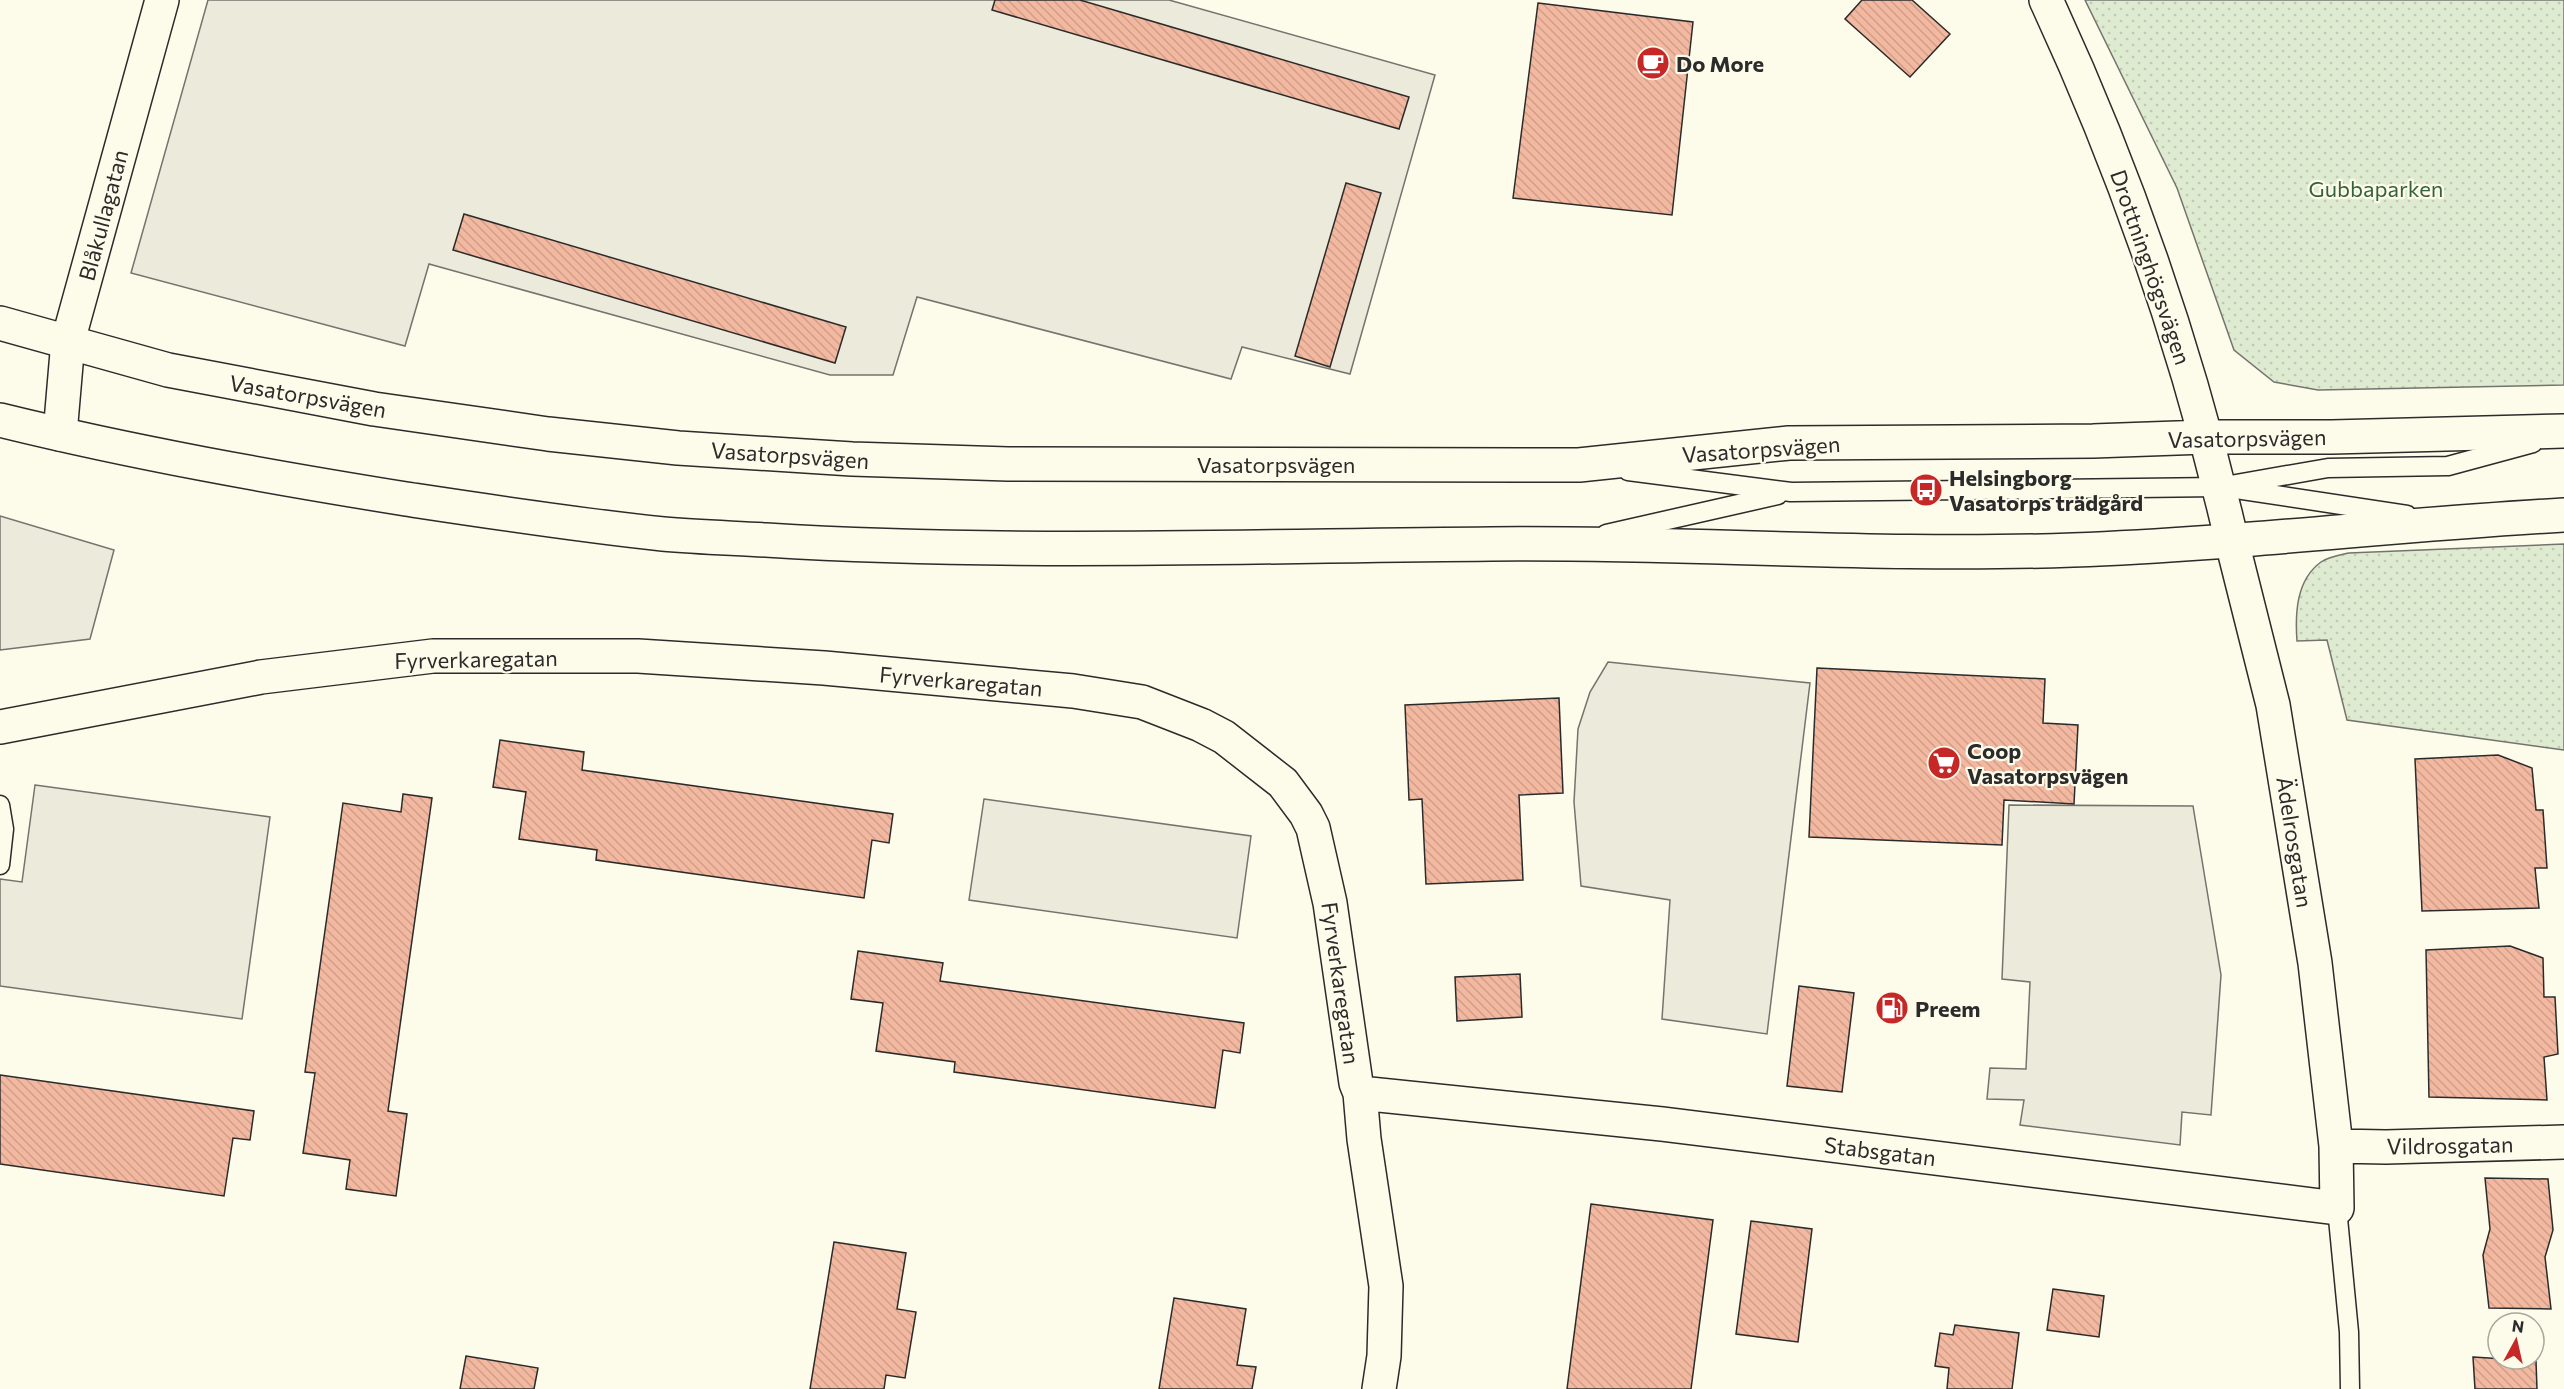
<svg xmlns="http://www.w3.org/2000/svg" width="2564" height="1389" viewBox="0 0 2564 1389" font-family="Commissioner,sans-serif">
  <defs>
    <pattern id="park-dots" width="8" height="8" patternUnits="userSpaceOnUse" patternTransform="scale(1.5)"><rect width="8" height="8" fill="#deebd1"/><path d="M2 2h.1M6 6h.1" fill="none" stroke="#bfcab4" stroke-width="1.8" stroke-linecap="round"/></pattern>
    <pattern id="building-back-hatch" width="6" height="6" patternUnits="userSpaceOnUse" patternTransform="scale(1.5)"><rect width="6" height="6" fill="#f2b8a0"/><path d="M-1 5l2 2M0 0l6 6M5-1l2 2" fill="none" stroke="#d09e8a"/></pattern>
  </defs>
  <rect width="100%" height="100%" fill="#fdfbea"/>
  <!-- park -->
  <path fill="url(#park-dots)" stroke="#74746e" stroke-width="1.5" d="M2085,0h479v385l-246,5 -44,-8 -40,-32 -57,-162z
    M2564,544v206l-217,-30 -20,-80 -30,1c-2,-27 -1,-61 24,-79 7,-5 19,-7 28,-9z"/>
  <!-- parking -->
  <path fill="#eceadb" stroke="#74746e" stroke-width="1.5" d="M208,0h961l266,75 -85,299 -108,-27 -11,32 -314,-82 -24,78h-63l-401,-111 -24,82 -274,-73z
    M0,516l114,34 -24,89 -90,11z
    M1608,662l202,21 -43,351 -105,-15 8,-119 -89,-14 -7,-84 4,-73 12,-37z
    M35,785l235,32 -28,202 -242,-33v-107l22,3z
    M984,799l267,37 -14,102 -268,-38z
    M2009,805l184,1 28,169 -10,140 -29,-3 -2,33 -160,-20 4,-25 -37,-1 3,-31 36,1 4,-87 -28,-3z"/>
  <!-- building -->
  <path fill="url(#building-back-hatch)" stroke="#2b2b2b" stroke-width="1.5" d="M995,0h85l329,97 -10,32 -407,-119z
    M1862,0h50l38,34 -40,43 -65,-58z
    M1538,3l155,19 -21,193 -159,-17z
    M1346,183l35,10 -51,174 -35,-11z
    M464,214l382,113 -11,36 -382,-113z
    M1817,668l228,11 -2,44 35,2 -4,79 -70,-4 -2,45 -193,-8z
    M1559,698l4,95 -44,2 4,85 -97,4 -4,-85 -13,1 -4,-95z
    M500,740l84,12 -2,18 311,44 -4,29 -17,-3 -8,58 -268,-38 1,-10 -78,-11 7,-47 -33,-5z
    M2498,755l34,13 4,42h7l4,58h-12l4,40 -117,3 -7,-152z
    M403,794l29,4 -44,313 19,3 -11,82 -50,-7 4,-29 -47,-7 12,-80 -10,-1 38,-269 58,9z
    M2510,946l33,12 1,39h11l3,57 -14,3 3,43 -118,-3 -3,-147z
    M858,951l85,12 -3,18 304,42 -4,30 -17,-3 -8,58 -261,-36 1,-10 -79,-11 7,-48 -32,-4z
    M1520,974l2,43 -65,4 -2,-44z
    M1799,986l55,7 -12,99 -55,-6z
    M0,1075l254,36 -4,29 -17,-2 -9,58 -224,-32z
    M2485,1178l63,1 5,51 -8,27 6,52 -62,-1 -6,-53 7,-26z
    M1591,1204l122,16 -22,169h-124z
    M1751,1221l61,8 -14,113 -62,-8z
    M834,1242l72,11 -9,56 19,3 -11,66 -19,-3 -2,14h-74z
    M2053,1289l51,7 -5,41 -52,-7z
    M1174,1298l72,11 -9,56 19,2 -4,22h-93z
    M1955,1325l64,8 -7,56h-65l2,-21 -14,-2 5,-33 13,2z
    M466,1356l72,12 -4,21h-74z
    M2473,1357l63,4 1,28h-62z"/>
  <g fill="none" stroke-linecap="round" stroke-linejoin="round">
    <defs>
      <path id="lane" d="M1628,471l163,21 428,-5 109,-19 120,-2 85,-23
        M2236,489l171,26
        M1606,534l172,-39
        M0,805l4,24 -4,36
        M2337,1208l12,124 1,57"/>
      <path id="street" d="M60,434l8,-93 94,-341
        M0,727l261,-50 172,-21h205l186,12 249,23 69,11 59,23 23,12 59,46 23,31 7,14 17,75 26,180 4,10 4,46 22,147 -2,70 -5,33
        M1360,1093l302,31 675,84 -1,-62 -21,-183 -42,-258 -41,-163
        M2336,1146l50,1 178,-5"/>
      <path id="secondary" d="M2046,0c81,174 143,355 186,542
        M0,323l168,47 206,39 174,25 130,14 174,11 156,5 571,1 210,-22 304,-2 112,-4h127l232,-6
        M0,420c134,33 270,57 406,79 86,13 171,26 257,35 34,3 69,4 103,6 242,15 484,6 725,4 194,-2 388,13 582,6 164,-6 327,-26 491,-35"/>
    </defs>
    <!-- lane casing -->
    <use href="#lane" stroke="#2b2b2b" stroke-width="21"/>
    <!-- street casing -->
    <use href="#street" stroke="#2b2b2b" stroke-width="36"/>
    <!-- secondary casing -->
    <use href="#secondary" stroke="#2b2b2b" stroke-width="36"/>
    <!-- lane -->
    <use href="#lane" stroke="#fdfbea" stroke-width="18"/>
    <!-- street -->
    <use href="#street" stroke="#fdfbea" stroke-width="33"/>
    <!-- secondary -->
    <use href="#secondary" stroke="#fdfbea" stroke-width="33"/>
  </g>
  <!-- icons -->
  <defs>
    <symbol id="cafe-disc" viewBox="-11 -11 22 22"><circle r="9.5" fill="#c62828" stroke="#fdfbea"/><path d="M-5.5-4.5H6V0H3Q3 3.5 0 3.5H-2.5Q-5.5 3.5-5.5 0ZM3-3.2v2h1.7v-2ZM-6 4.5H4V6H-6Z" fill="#fff"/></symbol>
    <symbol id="bus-disc" viewBox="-11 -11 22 22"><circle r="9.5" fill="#c62828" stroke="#fdfbea"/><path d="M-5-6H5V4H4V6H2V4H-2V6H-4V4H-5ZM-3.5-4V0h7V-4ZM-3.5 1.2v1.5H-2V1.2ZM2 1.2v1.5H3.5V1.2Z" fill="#fff"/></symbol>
    <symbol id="supermarket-disc" viewBox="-11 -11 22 22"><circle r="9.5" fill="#c62828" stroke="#fdfbea"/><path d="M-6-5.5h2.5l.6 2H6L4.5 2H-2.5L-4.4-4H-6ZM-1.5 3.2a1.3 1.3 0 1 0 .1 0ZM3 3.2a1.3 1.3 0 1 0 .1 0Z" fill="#fff"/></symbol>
    <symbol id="fuel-disc" viewBox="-11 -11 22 22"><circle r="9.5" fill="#c62828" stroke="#fdfbea"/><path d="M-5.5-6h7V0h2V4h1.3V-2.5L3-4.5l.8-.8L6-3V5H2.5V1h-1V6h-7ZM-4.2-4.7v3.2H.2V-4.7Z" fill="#fff"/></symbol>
  </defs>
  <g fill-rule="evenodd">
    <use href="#cafe-disc" x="1634" y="44" width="38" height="38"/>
    <use href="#bus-disc" x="1907" y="471" width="38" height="38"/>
    <use href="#supermarket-disc" x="1925" y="744" width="38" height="38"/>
    <use href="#fuel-disc" x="1873" y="989" width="38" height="38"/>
  </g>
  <g text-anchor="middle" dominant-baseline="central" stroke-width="4.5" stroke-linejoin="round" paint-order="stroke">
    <!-- poi labels -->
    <g font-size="22" font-weight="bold" fill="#2b2b2b" stroke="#fdfbea" text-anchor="start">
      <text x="1676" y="63">Do More</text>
      <text x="1949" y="477">Helsingborg<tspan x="1949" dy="25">Vasatorps trädgård</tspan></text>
      <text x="1967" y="750">Coop<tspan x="1967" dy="25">Vasatorpsvägen</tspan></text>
      <text x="1915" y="1008">Preem</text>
    </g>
    <!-- park labels -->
    <g font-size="22" fill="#34623c" stroke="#fdfbea">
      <text x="2376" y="188">Gubbaparken</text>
    </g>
    <!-- street labels -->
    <g font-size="22" fill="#2b2b2b" stroke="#fdfbea">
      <text transform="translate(103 215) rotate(-75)">Blåkullagatan</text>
      <text transform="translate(2151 267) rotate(71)">Drottninghögsvägen</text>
      <text transform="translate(308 396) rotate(10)">Vasatorpsvägen</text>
      <text transform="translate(2247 438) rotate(-1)">Vasatorpsvägen</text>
      <text transform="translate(1761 449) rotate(-4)">Vasatorpsvägen</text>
      <text transform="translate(790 455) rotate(4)">Vasatorpsvägen</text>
      <text x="1276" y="464">Vasatorpsvägen</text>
      <text transform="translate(476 659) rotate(-1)">Fyrverkaregatan</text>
      <text transform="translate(961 681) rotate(5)">Fyrverkaregatan</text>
      <text transform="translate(2295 842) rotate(81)">Ädelrosgatan</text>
      <text transform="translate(1341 983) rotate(82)">Fyrverkaregatan</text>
      <text transform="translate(2450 1145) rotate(-1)">Vildrosgatan</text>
      <text transform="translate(1880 1151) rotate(7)">Stabsgatan</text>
    </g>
  </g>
  <!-- north arrow -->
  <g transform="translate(2516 1341) rotate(8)"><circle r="28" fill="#fdfbea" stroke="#a9a89e" stroke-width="1.5"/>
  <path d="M0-4.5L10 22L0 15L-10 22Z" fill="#c62828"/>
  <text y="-9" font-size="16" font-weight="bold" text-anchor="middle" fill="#2b2b2b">N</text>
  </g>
</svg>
